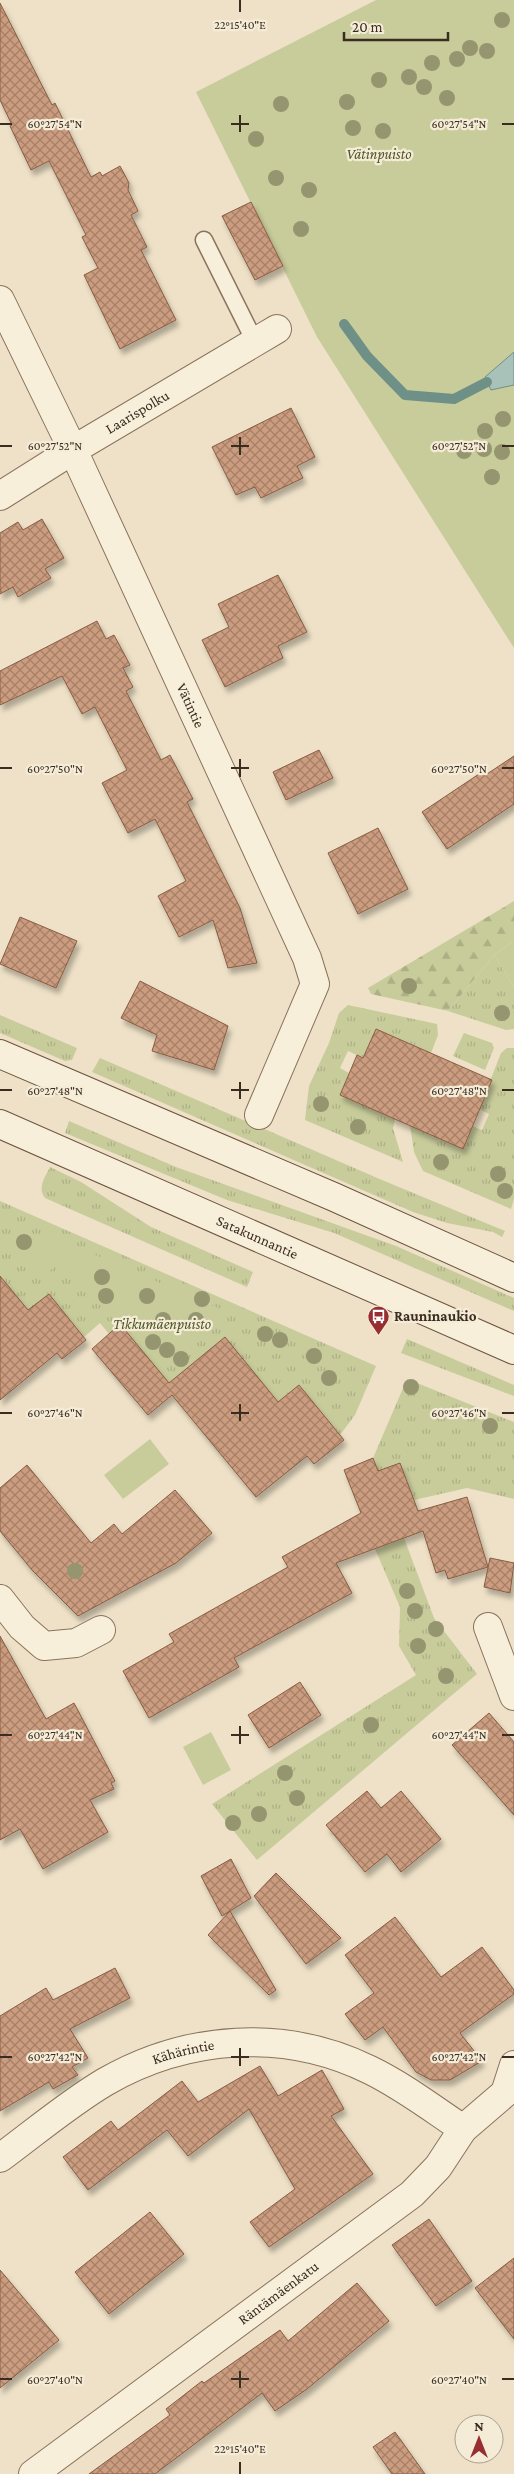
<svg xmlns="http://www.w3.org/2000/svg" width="514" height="2474" viewBox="0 0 514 2474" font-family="'Crimson Pro',serif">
  <defs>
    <pattern id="grass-tufts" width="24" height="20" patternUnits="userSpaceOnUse" patternTransform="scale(1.25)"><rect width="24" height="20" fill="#c8cc9b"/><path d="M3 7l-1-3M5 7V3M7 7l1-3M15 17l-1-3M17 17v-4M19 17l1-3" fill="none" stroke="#adaf85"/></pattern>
    <pattern id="forest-firs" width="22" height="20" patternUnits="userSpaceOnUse" patternTransform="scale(1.25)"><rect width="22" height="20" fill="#c8cc9b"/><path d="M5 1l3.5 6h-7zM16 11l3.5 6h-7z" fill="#adaf85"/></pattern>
    <pattern id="building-cross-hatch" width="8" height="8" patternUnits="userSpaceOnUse" patternTransform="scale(1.25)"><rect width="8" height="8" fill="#cb9c7e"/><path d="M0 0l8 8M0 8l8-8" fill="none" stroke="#a67f67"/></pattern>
    <filter id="shadow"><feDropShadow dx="3" dy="5.5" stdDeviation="2.5" flood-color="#0004"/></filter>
  </defs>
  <rect width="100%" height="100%" fill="#eee1c7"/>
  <!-- grass -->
  <path fill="url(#grass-tufts)" d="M494,955l20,32v42l-8,1 -58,-19z
    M348,1005l89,19 1,11 -7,18 -55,-24 -13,29 -15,-7 -8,17 9,5 -9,22 55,24 -2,9 10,34 -98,-42 4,-34 20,-43 10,-30z
    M0,1015l77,33 -5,12 -7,1 -65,-28z
    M464,1033l28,10 2,5 -9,22 -32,-14z
    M507,1048h7v151l-3,10 -88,-38 -9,-19 -4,-27 62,1 10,4 7,-16 -10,-5 22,-56z
    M100,1058l282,122 123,51 -3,6 -9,-5 -46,-9 -34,-11 -321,-140z
    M69,1121l107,46 220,79 118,52v13l-180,-78 -107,-33 -162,-67z
    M50,1167l31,15 70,45 102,45 -6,15 -202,-89c-8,-10 0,-21 5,-31z
    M0,1201l376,165 -21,49 -15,20 -41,-50 -21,17 -53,-65 -33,27 -13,31 -70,-61 -9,-11 -16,14 -35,-43 -21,16 -28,-34z
    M407,1339l107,46v11l-113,-43z
    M407,1379l107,43v77l-47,-11 -53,12 -14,-37 -22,8 -5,-13z
    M404,1538l30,80 43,56 -220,186 -45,-56 204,-129 -17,-29 1,-39 -25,-58z"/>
  <!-- forest -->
  <path fill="url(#forest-firs)" d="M514,901v40l-20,14 -46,56 -77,-17 -3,-6z"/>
  <!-- park -->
  <path fill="#c8cc9b" d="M376,0h138v648l-197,-311 -121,-245z
    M514,941v46l-20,-32z
    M51,1236l181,78 -74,61 -94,-116 -21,17 -16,-21z
    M150,1439l19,25 -46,35 -19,-24z
    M211,1732l20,38 -28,15 -20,-38z"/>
  <!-- water -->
  <path fill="#a8c2b9" stroke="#6f9087" d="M514,352v33l-23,5 -6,-13z"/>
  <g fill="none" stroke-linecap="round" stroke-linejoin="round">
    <!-- stream -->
    <path stroke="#6f9087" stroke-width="10" d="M344,324l23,32 38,39 49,4 33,-17"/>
  </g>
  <!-- building -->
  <path fill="url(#building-cross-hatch)" stroke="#885c43" filter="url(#shadow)" d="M0,3l52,102 3,-2 36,74 9,-5 2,4 18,-10 9,17 -1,7 10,21 -7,4 16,32 -6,3 35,70 -56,29 -36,-74 14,-7 -16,-31 4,-2 -37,-74 -18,9 -21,-44 2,-1 -12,-25z
    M251,202l32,64 -28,14 -33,-64z
    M291,408l24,49 -18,9 6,12 -42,20 -6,-11 -19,8 -24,-48z
    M42,519l22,39 -19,11 6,9 -33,19 -5,-10 -13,7v-61l18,-11 5,8z
    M278,575l29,57 -29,14 5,12 -58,29 -23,-47 27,-13 -11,-23z
    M97,621l9,18 8,-4 16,30 -7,3 10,19 -7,4 35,69 9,-5 23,44 -6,3 53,106 17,55 -29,5 -15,-48 -34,17 -21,-41 28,-15 -31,-62 -27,14 -26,-50 25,-13 -32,-63 -13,7 -20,-38 -62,29v-34z
    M319,750l14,28 -47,22 -13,-28z
    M514,756v48l-67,45 -25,-37 63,-42 2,4z
    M378,828l30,61 -50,25 -30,-61z
    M20,917l57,24 -21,47 -56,-24z
    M140,981l88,45 -14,44 -62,-19 5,-16 -36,-17z
    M376,1029l116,51 -29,69 -123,-54 17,-40 6,3z
    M0,1276l28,34 21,-16 37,46 -24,19 -5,-6 -57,47z
    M120,1324l49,59 56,-46 53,65 21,-17 45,55 -30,24 -7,-8 -51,41 -84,-102 -24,20 -56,-66z
    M373,1458l5,13 22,-8 18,48 49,-14 21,70 -40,12 -3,-9 -9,3 -13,-42 -87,32 16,30 -118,65 5,9 -90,51 -26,-47 51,-29 -5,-8 119,-67 -6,-10 79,-44 -17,-43z
    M27,1465l64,78 23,-19 8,10 53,-44 37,43 -36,30 -98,53 -46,-46 -32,-39v-43z
    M490,1558l24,5 -4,30 -26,-6z
    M0,1636l46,83 28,-16 41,78 -4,2 3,6 -24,11 18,32 -65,37 -23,-40 -20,11z
    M300,1682l21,33 -52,33 -21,-33z
    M489,1713l25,29v73l-62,-70z
    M367,1791l14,17 20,-17 40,48 -40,33 -14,-18 -22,18 -39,-47z
    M231,1859l20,39 -29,18 -21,-40z
    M276,1873l65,65 -35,26 -52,-68z
    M230,1911l46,79 -7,5 -61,-60z
    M395,1917l46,60 41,-30 32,43v4l-54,39 22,28 -32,19h-19l-15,-8 -33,-45 -18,13 -20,-26 29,-21 -29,-38z
    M115,1968l15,30 -60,31 18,29 -16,9 6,8 -25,14 -4,-7 -49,29v-95l46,-28 7,12z
    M260,2066l18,30 44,-26 22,39 -13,7 42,58 -104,73 -19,-25 45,-33 -46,-80 -61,47 -21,-26 -79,60 -25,-33 48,-36 7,9 64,-49 16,21z
    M150,2212l34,42 -75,60 -34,-42z
    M429,2219l43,62 -36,25 -44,-61z
    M514,2258v81l-39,-51z
    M0,2270l59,70 -59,48z
    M357,2283l32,38 -82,68 -32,22 -13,-18 -107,81h-66l81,-59 -4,-6 36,-28 2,2 76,-53 8,11z
    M395,2432l30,42h-33l-19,-27z"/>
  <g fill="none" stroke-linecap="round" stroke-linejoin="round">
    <defs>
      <path id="lane" d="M204,240l51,102"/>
      <g id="street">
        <path id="s1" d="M0,300l73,150 234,508 8,26 -56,131"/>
        <path id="s2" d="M0,496l73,-46 204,-121"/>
        <path d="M0,1599l22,28 22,19 32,-3 25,-13"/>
        <path d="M488,1627l26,69"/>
        <path id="s3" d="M0,2158c34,-25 68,-54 105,-76 82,-47 180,-54 265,-12 33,16 63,39 93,59"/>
        <path id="s4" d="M33,2474l379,-280 26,-27 25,-38 42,-36 9,-28"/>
      </g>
      <g id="secondary">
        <path d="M0,1054l334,143 180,81"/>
        <path id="s5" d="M0,1124l514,226"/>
      </g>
    </defs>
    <!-- lane casing -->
    <use href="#lane" stroke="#89735d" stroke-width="19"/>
    <!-- street casing -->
    <use href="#street" stroke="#89735d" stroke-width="30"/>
    <!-- secondary casing -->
    <use href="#secondary" stroke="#6b5440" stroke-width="30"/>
    <!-- lane -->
    <use href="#lane" stroke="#f8efdb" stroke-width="16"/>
    <!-- street -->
    <use href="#street" stroke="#f8efdb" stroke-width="28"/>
    <!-- secondary -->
    <use href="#secondary" stroke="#f8efdb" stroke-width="28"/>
  </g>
  <!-- trees -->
  <g fill="#95956f">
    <circle cx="502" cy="20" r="8"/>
    <circle cx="470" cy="48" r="8"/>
    <circle cx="487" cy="51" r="8"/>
    <circle cx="457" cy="59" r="8"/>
    <circle cx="432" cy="63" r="8"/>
    <circle cx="409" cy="77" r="8"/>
    <circle cx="379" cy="80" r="8"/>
    <circle cx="424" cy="87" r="8"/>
    <circle cx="447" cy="98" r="8"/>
    <circle cx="347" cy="102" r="8"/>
    <circle cx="281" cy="104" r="8"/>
    <circle cx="353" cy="128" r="8"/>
    <circle cx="383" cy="131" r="8"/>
    <circle cx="256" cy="139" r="8"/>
    <circle cx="276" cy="178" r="8"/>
    <circle cx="309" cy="190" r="8"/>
    <circle cx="301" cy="229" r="8"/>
    <circle cx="503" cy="419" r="8"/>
    <circle cx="485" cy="431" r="8"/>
    <circle cx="484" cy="449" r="8"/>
    <circle cx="464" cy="451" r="8"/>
    <circle cx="502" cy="452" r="8"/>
    <circle cx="492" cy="477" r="8"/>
    <circle cx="409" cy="986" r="8"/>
    <circle cx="502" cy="1013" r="8"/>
    <circle cx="321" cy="1104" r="8"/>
    <circle cx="358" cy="1127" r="8"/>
    <circle cx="441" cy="1162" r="8"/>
    <circle cx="498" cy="1174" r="8"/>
    <circle cx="505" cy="1191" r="8"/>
    <circle cx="24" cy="1242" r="8"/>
    <circle cx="102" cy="1277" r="8"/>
    <circle cx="106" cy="1296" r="8"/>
    <circle cx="147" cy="1296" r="8"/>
    <circle cx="202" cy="1299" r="8"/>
    <circle cx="163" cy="1320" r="8"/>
    <circle cx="196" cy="1320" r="8"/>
    <circle cx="265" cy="1334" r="8"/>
    <circle cx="280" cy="1340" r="8"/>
    <circle cx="153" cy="1342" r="8"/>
    <circle cx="167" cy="1350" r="8"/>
    <circle cx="314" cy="1356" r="8"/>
    <circle cx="181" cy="1359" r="8"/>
    <circle cx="329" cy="1378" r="8"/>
    <circle cx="411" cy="1387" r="8"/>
    <circle cx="490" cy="1426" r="8"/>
    <circle cx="75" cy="1571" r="8"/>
    <circle cx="407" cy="1591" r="8"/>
    <circle cx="415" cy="1611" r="8"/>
    <circle cx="436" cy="1629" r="8"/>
    <circle cx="418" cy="1646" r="8"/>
    <circle cx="446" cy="1676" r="8"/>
    <circle cx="371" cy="1725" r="8"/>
    <circle cx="285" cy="1773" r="8"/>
    <circle cx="297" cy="1798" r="8"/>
    <circle cx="259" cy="1814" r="8"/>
    <circle cx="233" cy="1823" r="8"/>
  </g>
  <!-- ticks -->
  <path fill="none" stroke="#3a2c20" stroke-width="2" d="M240,0v12M240,115v17M0,124h12M231,124h18M502,124h12M240,437v18M0,446h12M231,446h18M502,446h12M240,759v18M0,768h12M231,768h18M502,768h12M240,1082v17M0,1090h12M231,1090h18M502,1090h12M240,1404v17M0,1413h12M231,1413h18M502,1413h12M240,1726v18M0,1735h12M231,1735h18M502,1735h12M240,2048v18M0,2057h12M231,2057h18M502,2057h12M240,2371v17M0,2379h12M231,2379h18M502,2379h12M240,2462v12"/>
  <!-- icons -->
  <defs>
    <symbol id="bus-pin" viewBox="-11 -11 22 30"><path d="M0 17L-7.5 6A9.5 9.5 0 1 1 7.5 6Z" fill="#972e31" stroke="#f5ecd7"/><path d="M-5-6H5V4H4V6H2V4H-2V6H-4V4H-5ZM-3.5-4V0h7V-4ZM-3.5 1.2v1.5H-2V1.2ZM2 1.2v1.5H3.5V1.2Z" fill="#fff"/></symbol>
  </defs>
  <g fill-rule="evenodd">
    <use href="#bus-pin" x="366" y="1304" width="25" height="34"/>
  </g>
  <g text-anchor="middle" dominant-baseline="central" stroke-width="4.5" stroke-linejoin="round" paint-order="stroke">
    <!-- park labels -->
    <g font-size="15" font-style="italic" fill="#4c5627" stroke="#f5ecd7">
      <text x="379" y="154">Vätinpuisto</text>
      <text x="162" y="1324">Tikkumäenpuisto</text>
    </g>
    <!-- street labels -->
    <g font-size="15" fill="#3a2c20" stroke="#f5ecd7">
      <text stroke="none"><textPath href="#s2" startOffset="161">Laarispolku</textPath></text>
      <text stroke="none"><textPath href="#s1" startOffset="448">Vätintie</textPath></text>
      <text stroke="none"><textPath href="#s5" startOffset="281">Satakunnantie</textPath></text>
      <text stroke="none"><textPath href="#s3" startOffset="214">Kähärintie</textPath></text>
      <text stroke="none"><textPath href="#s4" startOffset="305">Räntämäenkatu</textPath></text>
    </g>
    <!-- poi labels -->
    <g font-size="15" font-weight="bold" fill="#3a2c20" stroke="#f5ecd7" text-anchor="start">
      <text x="394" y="1316">Rauninaukio</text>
    </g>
  </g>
  <g font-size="12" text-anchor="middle" fill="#3a2c20" stroke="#f5ecd7" stroke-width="4.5" stroke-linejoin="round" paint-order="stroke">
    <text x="240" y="29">22°15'40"E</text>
    <text x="55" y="128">60°27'54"N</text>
    <text x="459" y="128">60°27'54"N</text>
    <text x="55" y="450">60°27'52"N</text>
    <text x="459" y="450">60°27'52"N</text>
    <text x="55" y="773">60°27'50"N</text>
    <text x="459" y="773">60°27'50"N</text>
    <text x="55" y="1095">60°27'48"N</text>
    <text x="459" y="1095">60°27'48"N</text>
    <text x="55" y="1417">60°27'46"N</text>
    <text x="459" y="1417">60°27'46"N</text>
    <text x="55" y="1739">60°27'44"N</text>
    <text x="459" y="1739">60°27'44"N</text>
    <text x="55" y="2061">60°27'42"N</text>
    <text x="459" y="2061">60°27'42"N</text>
    <text x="55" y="2384">60°27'40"N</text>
    <text x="459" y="2384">60°27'40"N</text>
    <text x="240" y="2453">22°15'40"E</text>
  </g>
  <!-- north arrow -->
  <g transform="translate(479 2439)"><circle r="24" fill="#f5ecd7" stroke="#aa9f8e"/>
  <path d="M0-4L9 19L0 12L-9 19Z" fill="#972e31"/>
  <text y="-8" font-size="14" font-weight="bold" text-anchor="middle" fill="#3a2c20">N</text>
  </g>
  <!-- scale -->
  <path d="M344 32v8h104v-8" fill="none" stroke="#3a2c20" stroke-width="2.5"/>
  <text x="352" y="32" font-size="15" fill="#3a2c20" stroke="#f5ecd7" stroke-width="4" paint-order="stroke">20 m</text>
</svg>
